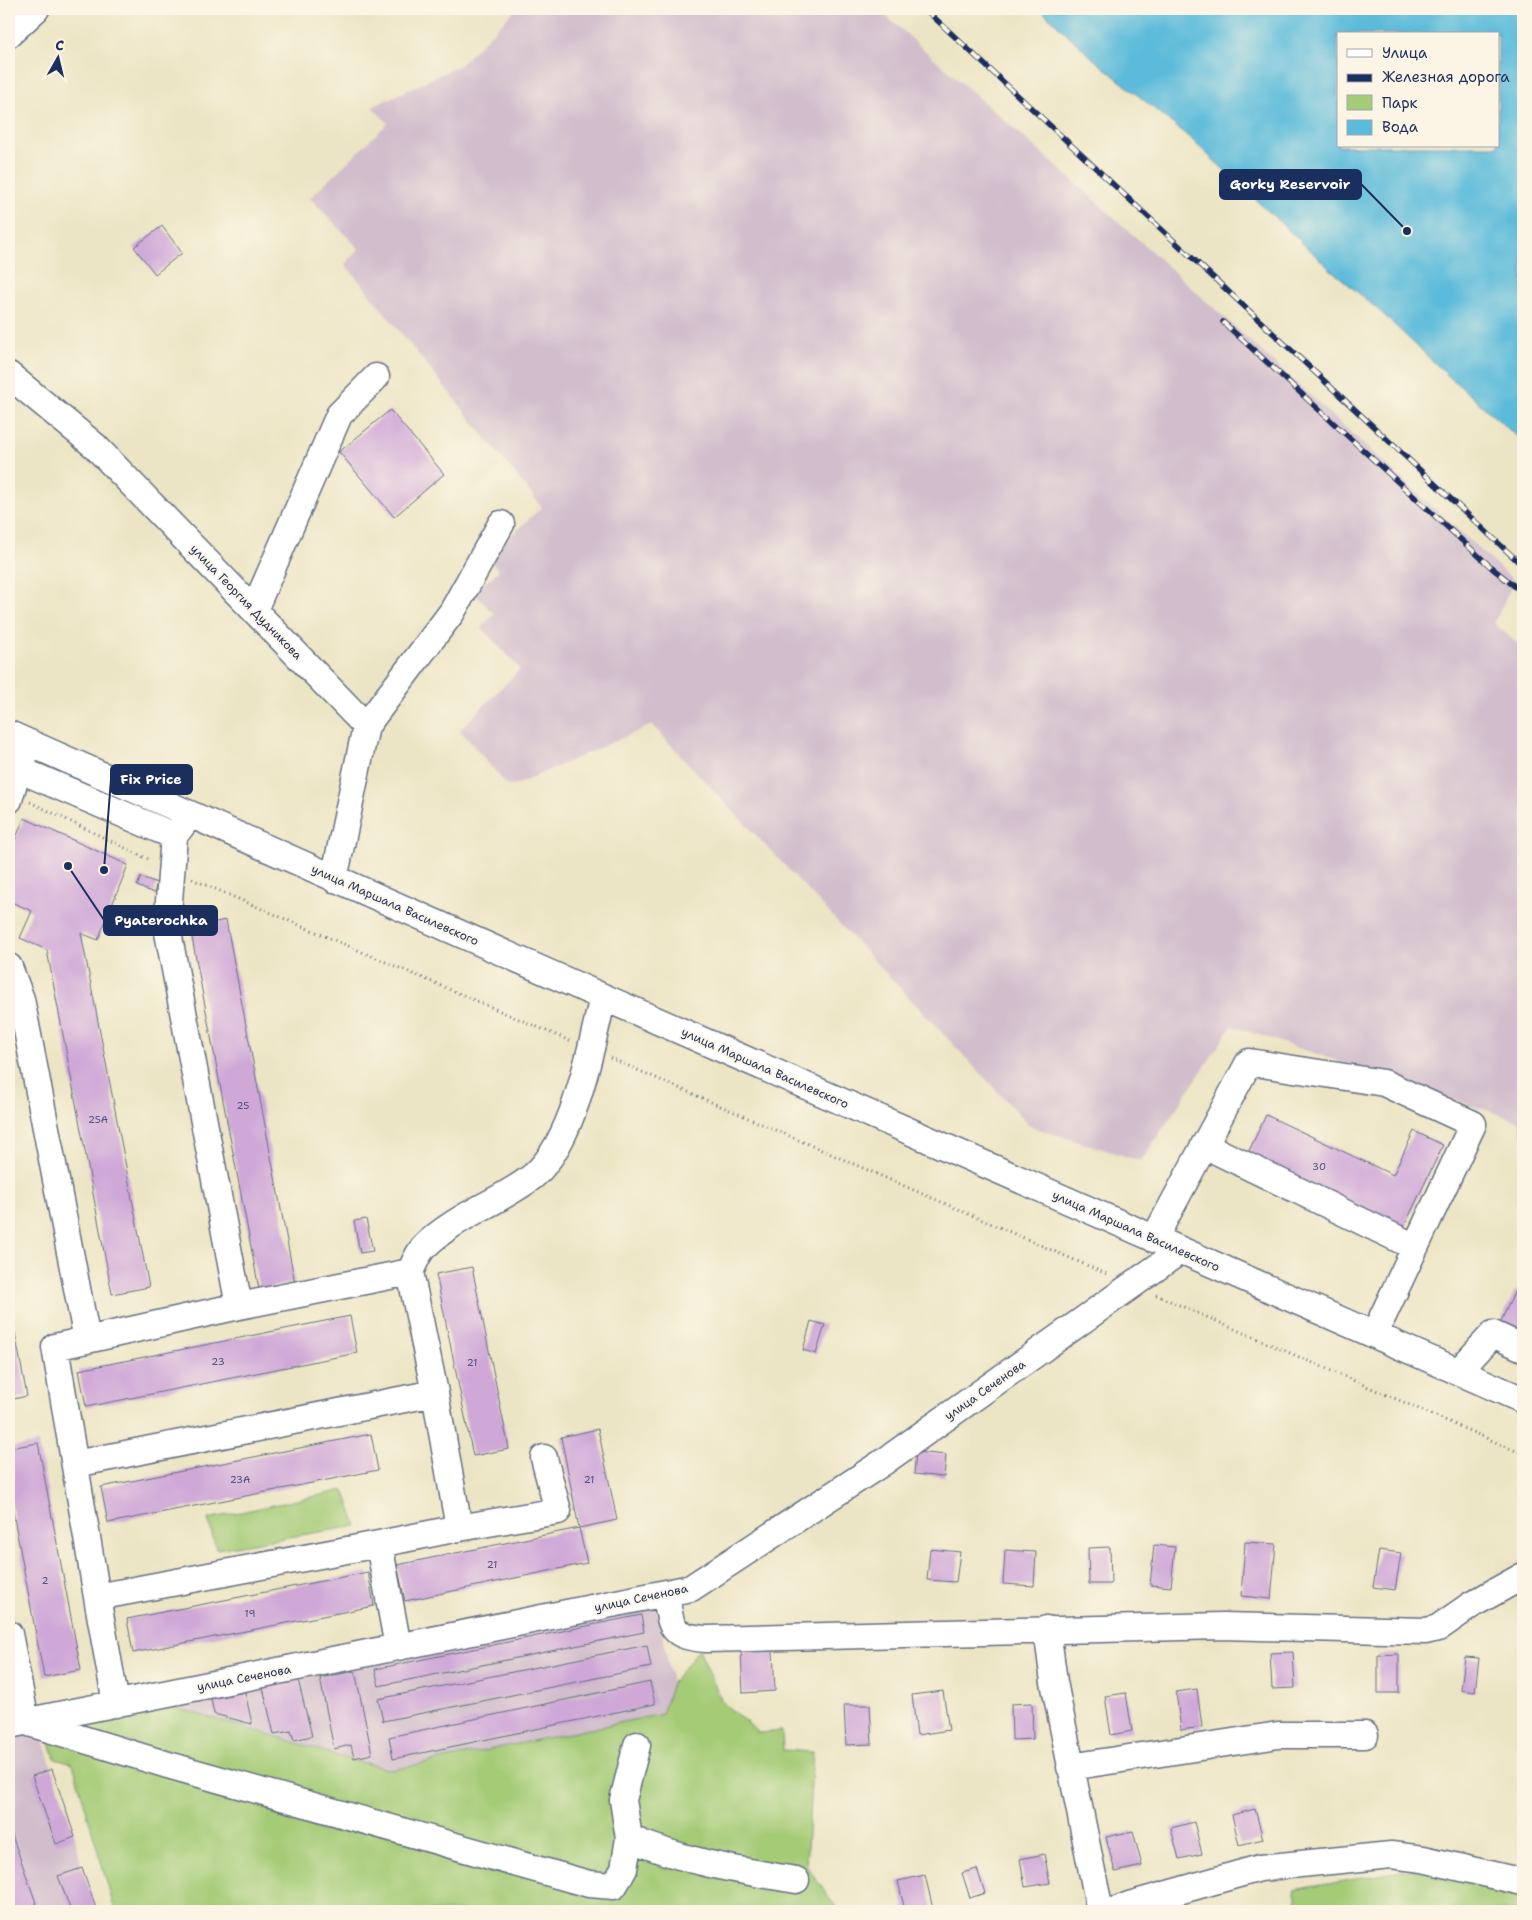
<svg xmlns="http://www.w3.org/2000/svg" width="1532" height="1920" viewBox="0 0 1532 1920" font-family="'Shantell Sans',sans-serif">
  <rect width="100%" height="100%" fill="#fcf5e5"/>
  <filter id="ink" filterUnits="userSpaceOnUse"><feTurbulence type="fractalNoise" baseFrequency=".02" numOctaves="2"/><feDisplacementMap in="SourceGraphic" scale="10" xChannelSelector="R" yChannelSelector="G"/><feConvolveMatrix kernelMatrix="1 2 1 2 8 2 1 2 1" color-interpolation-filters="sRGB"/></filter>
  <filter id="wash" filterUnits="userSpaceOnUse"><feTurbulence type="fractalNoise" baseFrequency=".0096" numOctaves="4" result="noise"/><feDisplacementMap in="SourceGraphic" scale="20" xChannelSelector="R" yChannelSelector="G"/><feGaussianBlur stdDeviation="1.12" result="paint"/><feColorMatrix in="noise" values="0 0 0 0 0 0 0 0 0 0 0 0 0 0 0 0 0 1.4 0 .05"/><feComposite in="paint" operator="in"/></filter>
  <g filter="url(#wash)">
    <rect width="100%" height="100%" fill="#ece5c5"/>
    <!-- industrial -->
    <path fill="#d1bdcc" d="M516,9h362l219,193 426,387 -11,-4 -18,38 29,26v491l-4,-19 -287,-95 -91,135 -110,-34 -379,-402 -139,61 -6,-1 -47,-55 60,-61 -39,-42 14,-13 -21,-20 25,-24 -12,-12 55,-51 -197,-243 14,-15 -49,-51 78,-75 -16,-16 88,-42z
      M657,1606l15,77 -10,31 -270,56 -51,-13 -56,-18 -123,-35z
      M39,1728l36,109 7,31 15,43h-88v-177z"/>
    <!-- green -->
    <path fill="#a4cb76" stroke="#607d6a" d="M344,1490l13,36 -141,23 -8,-30z
      M699,1649l23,53 37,31 23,-2 1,19 30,2 -7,113 33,46h-724l-42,-147 -18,-5 -10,-34 117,-21 123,35 56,18 51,13 270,-56 10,-31z
      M1435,1865l7,13 8,2 10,-8 63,18v21h-259l34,-8 -4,-13z"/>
    <!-- water -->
    <path fill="#5bbbda" stroke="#3b759c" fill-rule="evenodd" d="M1040,9h483v433l-80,-71 -61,-58 -53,-45 -139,-130 -94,-77zM1338,34h160v112h-160z"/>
    <g id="blocks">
      <!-- building -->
      <path fill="#cfa8d8" d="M162,226l20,27 -27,21 -21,-27z
        M390,410l54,64 -50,43 -55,-65z
        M24,818l104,47 -30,75 -17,-7 68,354 -37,7 -65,-344 -27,-12 12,-27 -23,-10v-46z
        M141,877l16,6 -3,10 -17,-7z
        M226,920l69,363 -36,6 -69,-362z
        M1266,1115l127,60 21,-44 29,14 -41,86 -156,-74z
        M366,1219l7,32 -13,2 -6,-32z
        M472,1267l37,182 -36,7 -37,-182z
        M1515,1291l8,3v40l-23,-11z
        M10,1307l17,89 -18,4v-92z
        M350,1316l7,37 -271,54 -7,-37z
        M811,1321l14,4 -9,29 -13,-4z
        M598,1429l19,91 -38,8 -18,-91z
        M371,1434l7,36 -270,53 -7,-36z
        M38,1443l43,227 -37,7 -35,-186v-43z
        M916,1452l30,3 -2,22 -30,-3z
        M579,1528l8,35 -182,38 -8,-36z
        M1245,1542l31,2 -5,55 -30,-3z
        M1154,1545l21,2 -4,40 -21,-2z
        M1110,1547l1,37h-22l-1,-36z
        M930,1549l30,3 -4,30 -29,-2z
        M1005,1550l31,2 -2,34 -31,-2z
        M1379,1550l22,3 -6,37 -22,-3z
        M368,1572l6,34 -241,47 -6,-34z
        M641,1615l3,17 -265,54 -4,-17z
        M647,1645l4,22 -268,54 -5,-22z
        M773,1651l2,40 -32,2 -2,-41z
        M1293,1652l2,36 -23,1 -2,-36z
        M1399,1654v39h-21v-38z
        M1465,1657l14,1 -4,34 -14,-2z
        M355,1671l17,83 -18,4 -3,-13 -17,4 -14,-71z
        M298,1680l14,56 -18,4 -3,-9 -17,3 -11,-46z
        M650,1682l5,22 -262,55 -4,-22z
        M1197,1689l5,38 -21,3 -5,-38z
        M943,1691l6,39 -32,5 -5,-40z
        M245,1692l7,32 -38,-10 -3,-15z
        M1126,1693l6,38 -21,4 -6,-39z
        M1032,1703l1,36 -21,1 -1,-36z
        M844,1705h26l2,39 -26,1z
        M52,1769l23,68 -19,7 -24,-68z
        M1255,1809l8,30 -24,6 -7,-30z
        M1194,1822l8,32 -23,5 -8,-31z
        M9,1827l30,84h-30z
        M1133,1831l9,35 -27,6 -9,-35z
        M1044,1854l6,29 -25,4 -5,-28z
        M82,1868l15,43h-26l-13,-35z
        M977,1869l8,24 -15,5 -8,-25z
        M925,1875l8,34 -9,2h-19l-7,-30z"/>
    </g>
  </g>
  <g filter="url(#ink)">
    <use href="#blocks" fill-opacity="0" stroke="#646f82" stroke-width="1"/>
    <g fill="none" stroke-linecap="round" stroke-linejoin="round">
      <defs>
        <path id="minor" d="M9,34l27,-25
          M9,375l86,71 271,280 -32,153
          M254,610l85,-195 37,-38
          M366,726l86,-114 49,-88
          M9,734l594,263 920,403
          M30,744l-12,25 156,67 10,-13
          M9,800l9,-31
          M174,836l-7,91 72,379 171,-34 25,121 24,135 -80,16 19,103
          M9,967l12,32 66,341
          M1204,1145l211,102
          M1154,1239l95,-177 135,21 89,41 -99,211
          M410,1272c4,-8 8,-20 15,-26 29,-29 70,-42 103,-66 46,-32 62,-130 75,-183
          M1458,1372l35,-38 30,14
          M75,1464l360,-71
          M459,1528l99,-17 -14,-53
          M666,1593c5,33 2,43 40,46l516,-13 204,5 12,-3 33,-23 52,-29
          M97,1597l-42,-250 184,-41
          M1047,1629l7,53 46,229
          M9,1634l17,88 142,43 421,119 25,2 10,-17 5,-31 -6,-38 14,-55
          M116,1704l-19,-107 282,-53
          M9,1725l682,-137 194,-127 295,-210
          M1070,1767l208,-32h87
          M629,1838c56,24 107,32 167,42
          M1114,1911l15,-6 131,-37 131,-13 32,4 100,23"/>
      </defs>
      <!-- minor casing -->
      <use href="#minor" stroke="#646f82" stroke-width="29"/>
      <!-- path -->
      <path stroke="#646f82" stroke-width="3" stroke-dasharray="1 4" stroke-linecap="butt" d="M30,802l120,58
        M192,879l378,162
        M610,1058l499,217
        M1156,1295l367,159"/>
      <!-- minor -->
      <use href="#minor" stroke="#fff" stroke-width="26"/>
      <defs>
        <path id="rail" d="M925,9l598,557
          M1223,322l269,246 31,25"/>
      </defs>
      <!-- rail casing -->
      <use href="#rail" stroke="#1b2f5e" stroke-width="5.5"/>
      <!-- rail -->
      <use href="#rail" stroke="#fcf5e5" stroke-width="4" stroke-dasharray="11" stroke-linecap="butt"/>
    </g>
  </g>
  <g text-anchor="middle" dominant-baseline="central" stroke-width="4" stroke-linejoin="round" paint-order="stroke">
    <!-- number labels -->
    <g font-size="10" fill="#484d7c">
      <text x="243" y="1105">25</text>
      <text x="98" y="1119">25А</text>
      <text x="1319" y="1166">30</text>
      <text x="218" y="1361">23</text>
      <text x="472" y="1362">21</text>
      <text x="240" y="1479">23А</text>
      <text x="589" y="1479">21</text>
      <text x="492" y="1564">21</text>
      <text x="45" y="1580">2</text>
      <text x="250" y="1613">19</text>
    </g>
    <!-- street labels -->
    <g font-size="12" fill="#1b2f5e" stroke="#fcf5e5">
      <text transform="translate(246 602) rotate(46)">улица Георгия Дудникова</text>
      <text transform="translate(395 905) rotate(24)">улица Маршала Василевского</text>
      <text transform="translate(765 1068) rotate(24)">улица Маршала Василевского</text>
      <text transform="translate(1136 1231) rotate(24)">улица Маршала Василевского</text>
      <text transform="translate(985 1390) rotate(-35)">улица Сеченова</text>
      <text transform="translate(641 1598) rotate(-12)">улица Сеченова</text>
      <text transform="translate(244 1678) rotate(-11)">улица Сеченова</text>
    </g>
  </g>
  <!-- callouts -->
  <path fill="none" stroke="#1b2f5e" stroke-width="2" d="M1407 231L1361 184M104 870L111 779M68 866L104 920"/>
  <g fill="#1b2f5e" stroke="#fcf5e5" stroke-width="2">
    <circle cx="1407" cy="231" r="5"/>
    <circle cx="104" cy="870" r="5"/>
    <circle cx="68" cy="866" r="5"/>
  </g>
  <g fill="#1b2f5e" stroke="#1b2f5e" stroke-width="2">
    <rect x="1220" y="170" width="141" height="29" rx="5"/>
    <rect x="111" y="765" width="81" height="29" rx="5"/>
    <rect x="104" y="906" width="113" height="29" rx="5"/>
  </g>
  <g font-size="14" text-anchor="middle" font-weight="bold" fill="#fff">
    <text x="1290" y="189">Gorky Reservoir</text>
    <text x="151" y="784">Fix Price</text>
    <text x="161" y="925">Pyaterochka</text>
  </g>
  <!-- margin -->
  <rect width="1532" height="1920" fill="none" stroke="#fcf5e5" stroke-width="30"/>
  <!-- legend -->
  <rect x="1337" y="32" width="162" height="115" fill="#fcf5e5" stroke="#a2a6af"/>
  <rect x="1347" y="49" width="25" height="8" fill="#ffffff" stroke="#a2a6af"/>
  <text x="1382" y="58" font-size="15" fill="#1b2f5e">Улица</text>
  <rect x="1347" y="74" width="25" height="8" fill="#1b2f5e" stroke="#a2a6af"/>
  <text x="1382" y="82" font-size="15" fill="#1b2f5e">Железная дорога</text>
  <rect x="1347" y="95" width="25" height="15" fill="#a4cb76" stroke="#a2a6af"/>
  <text x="1382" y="108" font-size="15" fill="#1b2f5e">Парк</text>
  <rect x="1347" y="120" width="25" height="15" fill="#5bbbda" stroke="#a2a6af"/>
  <text x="1382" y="132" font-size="15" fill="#1b2f5e">Вода</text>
  <!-- north arrow -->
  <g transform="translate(58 58) rotate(8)" stroke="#fcf5e5" stroke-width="4" paint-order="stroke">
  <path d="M0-4L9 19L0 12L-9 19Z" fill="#1b2f5e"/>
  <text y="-8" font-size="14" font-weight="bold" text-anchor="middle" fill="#1b2f5e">С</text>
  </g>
</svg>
